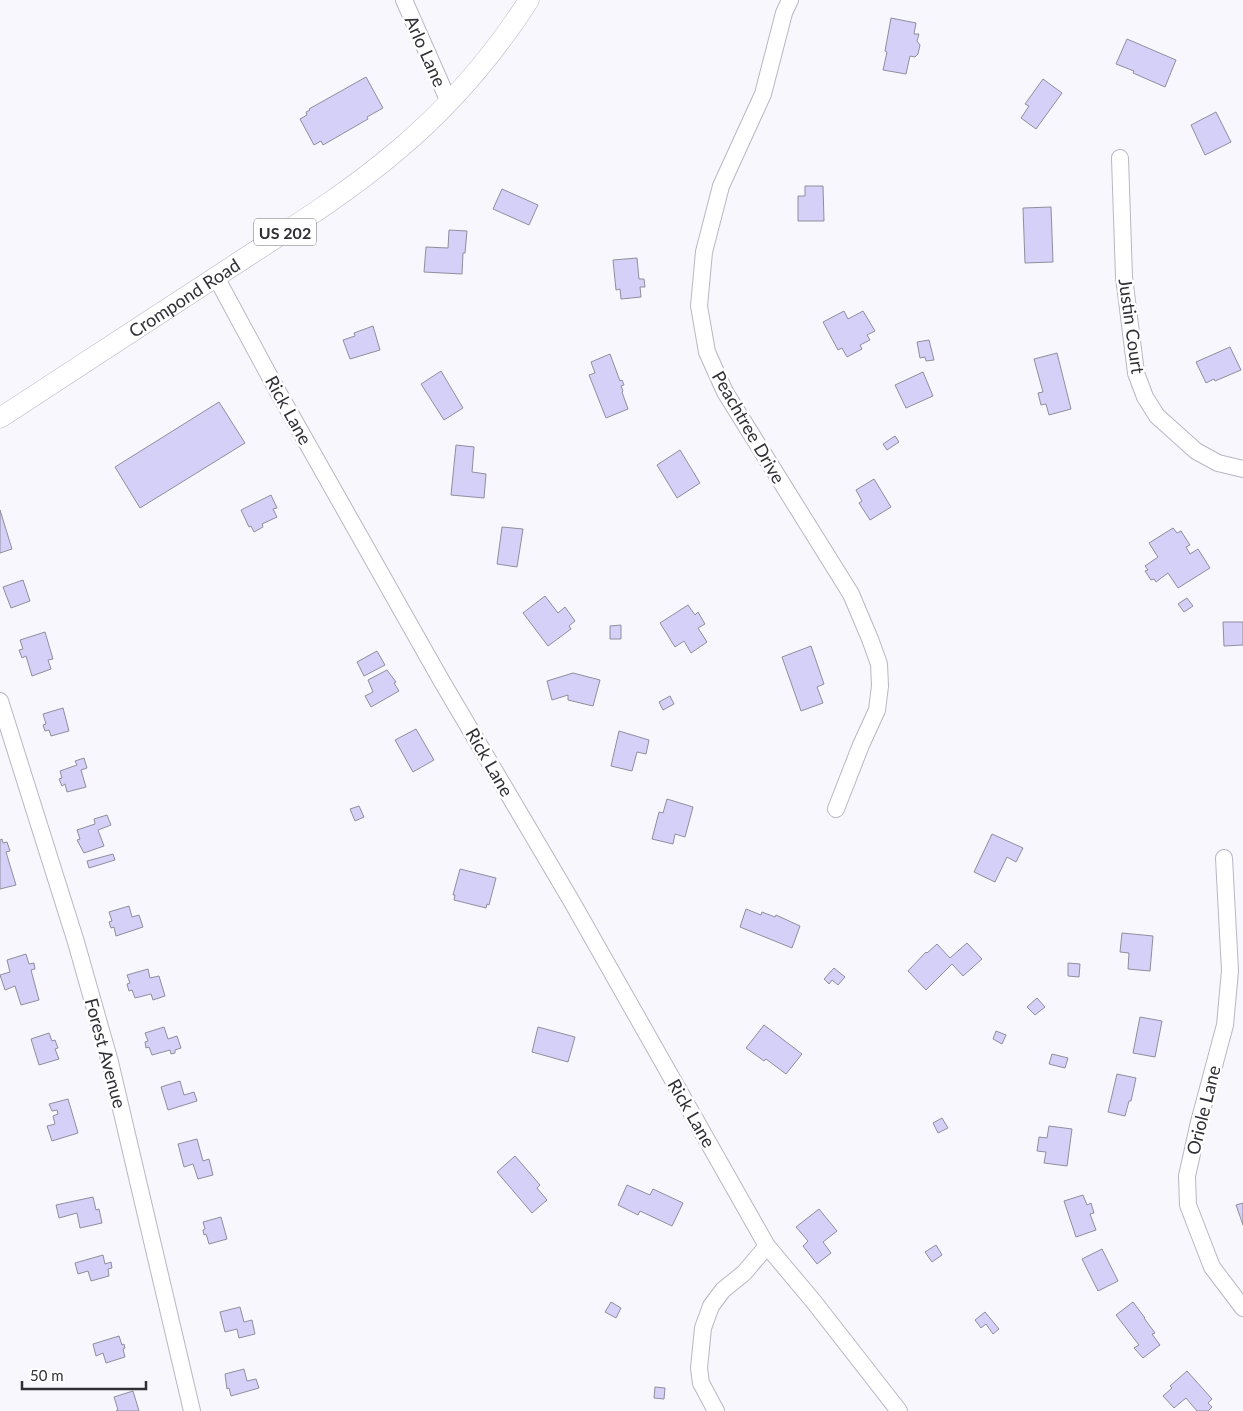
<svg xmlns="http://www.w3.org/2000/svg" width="1243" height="1411" viewBox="0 0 1243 1411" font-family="Lato,sans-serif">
  <rect width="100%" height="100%" fill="#f8f7fd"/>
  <!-- building -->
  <path fill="#d5d0f7" stroke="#908e9d" d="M891,18l25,5 -2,11h5l-2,7 3,4 -2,9 -3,3 -5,-1 -4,18 -23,-4 4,-18 -2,-1z
    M1127,39l49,21 -11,27 -32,-14 1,-2 -18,-7z
    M366,77l17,31 -16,9 1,2 -45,26 -2,-4 -7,4 -14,-26 7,-4 -1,-3 4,-2 -1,-1z
    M1043,79l19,14 -26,36 -15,-11 8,-12 -4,-2z
    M1216,112l15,30 -26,13 -14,-30z
    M805,186h18l1,35h-26v-25h7z
    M502,189l36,16 -9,20 -36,-16z
    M1051,207l2,55 -28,1 -2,-55z
    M449,230l18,1 -2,22h-2l-1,21 -38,-2 2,-25 22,1z
    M637,258l2,21h5l1,8h-5l1,10 -20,2 -1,-10 -4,1 -3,-30z
    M844,311l4,8 15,-8 12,20 -8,4 3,5 -10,5 2,4 -15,8 -5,-9 -4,2 -15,-28z
    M373,326l7,24 -30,9 -7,-19 12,-4 -1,-3z
    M929,340l5,20 -8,1 -1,-4 -5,1 -3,-16z
    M1230,347l11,23 -26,11 -1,-2 -8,4 -10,-21z
    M1057,353l14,56 -22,6 -3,-11 -5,1 -3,-12 5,-1 -9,-33z
    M610,354l10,27 2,-1 2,5 -3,1 2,5 -1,1 6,17 -22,9 -17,-43 6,-2 -4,-11z
    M441,371l22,37 -19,12 -23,-36z
    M923,372l10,24 -27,12 -11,-23z
    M219,402l26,41 -105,65 -25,-41z
    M895,436l4,6 -12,8 -4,-6z
    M456,445l18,2 -2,25 14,2 -2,24 -33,-3z
    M680,450l20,33 -23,15 -20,-33z
    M874,479l17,28 -21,13 -11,-17 3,-2 -6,-11z
    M271,495l6,13 -4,1 4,8 -15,7 1,3 -9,5 -3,-6 -2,1 -8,-17z
    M0,510l12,39 -12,4z
    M502,527l21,2 -6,38 -20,-3z
    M1173,528l4,5 4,-2 9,14 -4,2 4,7 8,-5 12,19 -32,20 -10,-15 -12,9 -2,-3 -3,1 -6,-9 3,-1 -3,-4 13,-9 -9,-14z
    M23,580l7,21 -19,7 -8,-21z
    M545,596l13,17 7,-6 10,14 -6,5 2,3 -23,17 -25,-33z
    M1187,598l6,8 -9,6 -6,-8z
    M688,605l7,10 3,-3 7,12 -7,4 9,14 -16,11 -7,-12 -9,6 -15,-24z
    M1223,622h20v23l-19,1z
    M621,625v14h-11v-13z
    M45,632l8,27 -5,1 3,9 -19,7 -6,-20 -4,2 -3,-8 4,-1 -3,-9z
    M811,646l13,38 -7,3 6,16 -22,8 -19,-54z
    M377,651l8,14 -21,11 -7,-14z
    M387,670l9,12 -2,1 5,8 -28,16 -6,-11 8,-4 -5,-12z
    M573,673l27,7 -7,26 -25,-6v-5l-16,5 -5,-19z
    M670,696l4,8 -11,6 -4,-8z
    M63,708l6,23 -18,5 -2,-6 -4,1 -2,-6 3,-1 -3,-10z
    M416,729l18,31 -21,12 -18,-32z
    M619,731l30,9 -3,14 -9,-2 -5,19 -21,-5z
    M84,758l3,10 -6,2 5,17 -19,5 -2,-8 -3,2 -3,-7 3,-1 -2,-7 17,-6 -2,-4z
    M667,799l26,8 -8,30 -10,-3 -2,10 -21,-5 7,-27 4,1z
    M359,806l5,11 -9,4 -5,-12z
    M107,815l4,10 -13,5 6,16 -20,7 -7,-13 3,-1 -3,-9 18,-6 -1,-5z
    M992,834l31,14 -7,14 -9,-5 -12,25 -21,-10z
    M2,839l1,4 4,-1 3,9 -4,1 10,33 -16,4v-49z
    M113,854l2,6 -26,8 -2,-7z
    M460,869l36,9 -7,27 -2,-1 -1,4 -32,-8 1,-5h-2z
    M129,906l3,11 7,-2 4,12 -27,9 -2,-9 -3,1 -2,-6 3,-1 -3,-9z
    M746,909l15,6 1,-3 13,5 1,-2 24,11 -8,22 -52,-21z
    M1122,933l31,3 -3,35 -22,-2 1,-16 -9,-1z
    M967,943l15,16 -19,17 -11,-12 -26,26 -18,-19 18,-19 1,1 10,-9 13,14z
    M26,954l3,10 5,-1 1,6 -4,1 8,30 -18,5 -6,-19 -10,4 -5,-15 10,-3 -3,-12z
    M1068,963l12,1 -1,13 -11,-1z
    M834,968l11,9 -7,8 -6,-5 -3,4 -5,-5z
    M148,969l2,9 9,-2 6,20 -12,4 -2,-6 -16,4 -3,-8 -3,1 -2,-7 3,-1 -3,-8z
    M1037,998l8,9 -10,8 -8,-8z
    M1140,1017l22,4 -7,36 -22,-4z
    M764,1025l38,29 -16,20 -20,-15 -2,2 -18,-13z
    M164,1027l4,12 9,-3 4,12 -6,2v3l-4,1 -1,-4 -18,5 -3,-8 -3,1 -1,-6 3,-1 -3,-8z
    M538,1027l37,10 -7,25 -36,-10z
    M996,1031l10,4 -4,9 -9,-5z
    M49,1033l3,8 3,-1 3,8 -3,1 4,10 -20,6 -8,-26z
    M1052,1054l16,4 -3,10 -16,-4z
    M1117,1074l19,4 -5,23h-2l-4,15 -17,-4z
    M180,1081l4,14 10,-3 3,9 -29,9 -7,-23z
    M68,1099l10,34 -26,8 -5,-15 8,-2 -2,-8 5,-2 -1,-4 -5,1 -3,-7z
    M942,1118l6,10 -10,5 -5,-10z
    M1049,1126l23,3 -5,37 -23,-3 2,-11 -9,-1 2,-14 8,1z
    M197,1139l6,22 6,-2 4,16 -15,4 -5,-15 -9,3 -6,-23z
    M515,1156l25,29 -3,3 10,12 -15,13 -35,-41z
    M627,1185l23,10 3,-6 30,14 -11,23 -32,-15 -2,4 -20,-10z
    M1083,1195l4,10 4,-2 3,10 -4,1 6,16 -20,7 -12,-36z
    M93,1197l3,13 3,-1 3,14 -22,5 -3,-15 -18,5 -3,-13z
    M1243,1203v22l-7,-20z
    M819,1209l18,22 -14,11 8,11 -14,11 -14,-18 5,-5 -12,-14z
    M221,1217l6,22 -18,5 -3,-10 -2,1 -1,-5 2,-1 -2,-7z
    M936,1245l6,10 -10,7 -7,-10z
    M1102,1249l16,32 -20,10 -16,-32z
    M103,1255l2,9 6,-2 1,6 -4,1 1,7 -18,5 -3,-10 -10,3 -3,-11z
    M611,1302l10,6 -5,10 -11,-6z
    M1133,1302l12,16h-1l11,15 -3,1 8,11 -17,13 -9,-10 5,-3 -23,-30z
    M240,1307l4,15 8,-2 3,14 -16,4 -2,-9 -12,3 -5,-20z
    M985,1312l14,17 -6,5 -7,-10 -5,4 -6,-8z
    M119,1336l3,9 2,-1 1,4 -2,1 2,8 -19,6 -3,-10 -7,3 -3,-12z
    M244,1369l3,12 9,-2 3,9 -28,8 -2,-8 -2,1 -2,-15z
    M1187,1371l25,28 -4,4 4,4 -4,4h-11l-11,-13 -12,10 -11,-12 9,-8 -2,-2z
    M655,1387l10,1 -1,11 -10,-1z
    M133,1391l6,20h-23l2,-1 -4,-13z"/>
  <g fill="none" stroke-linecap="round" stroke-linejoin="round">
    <defs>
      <path id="minor" d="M404,0l45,102
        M790,0l-6,13 -21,81 -42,92 -17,66 -5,54 8,46 18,40 126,202 19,45 9,25 1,22 -3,24 -16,35 -25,64
        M1120,158l4,119 12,96 9,24 12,19 39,35 22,12 25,6
        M216,277l61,113 164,290 131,222 195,344 47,56 85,109
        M0,701l76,241 34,120 82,349
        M1224,858l6,113 -5,54 -26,97 -12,54 1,29 24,62 31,41
        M716,1411l-15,-28 -2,-15 4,-40 8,-22 12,-16 21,-17 23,-27"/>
      <g id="major">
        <path id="s1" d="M0,418c75,-49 150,-98 225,-147 58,-38 119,-75 173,-121 51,-43 95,-94 131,-150"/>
      </g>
    </defs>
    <!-- minor casing -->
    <use href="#minor" stroke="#b9b6c5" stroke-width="18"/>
    <!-- major casing -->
    <use href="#major" stroke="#b9b6c5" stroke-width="21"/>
    <!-- minor -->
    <use href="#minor" stroke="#fff" stroke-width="16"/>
    <!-- major -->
    <use href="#major" stroke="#fff" stroke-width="20"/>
  </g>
  <g text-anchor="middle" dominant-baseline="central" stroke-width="5" stroke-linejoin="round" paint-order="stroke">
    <!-- shield labels -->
    <rect fill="#fff" stroke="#6e6d72" stroke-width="1" x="254" y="218.5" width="62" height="27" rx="4"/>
    <g font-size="16" font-weight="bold" fill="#302f35">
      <text x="285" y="232">US 202</text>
    </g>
    <!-- street labels -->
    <g font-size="18" fill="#302f35" stroke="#fff">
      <text transform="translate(426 51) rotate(66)">Arlo Lane</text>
      <text stroke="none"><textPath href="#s1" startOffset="220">Crompond Road</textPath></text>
      <text transform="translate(1132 326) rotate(82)">Justin Court</text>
      <text transform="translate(289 410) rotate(61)">Rick Lane</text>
      <text transform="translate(749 427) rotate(60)">Peachtree Drive</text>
      <text transform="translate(490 762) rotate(60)">Rick Lane</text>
      <text transform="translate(106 1053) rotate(75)">Forest Avenue</text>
      <text transform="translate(1203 1110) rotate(-76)">Oriole Lane</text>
      <text transform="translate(692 1113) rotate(60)">Rick Lane</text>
    </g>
  </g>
  <!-- scale -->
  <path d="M22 1381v8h124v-8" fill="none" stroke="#302f35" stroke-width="2.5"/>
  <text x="30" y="1381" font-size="15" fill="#302f35" stroke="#ffffff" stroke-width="4" paint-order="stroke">50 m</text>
</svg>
